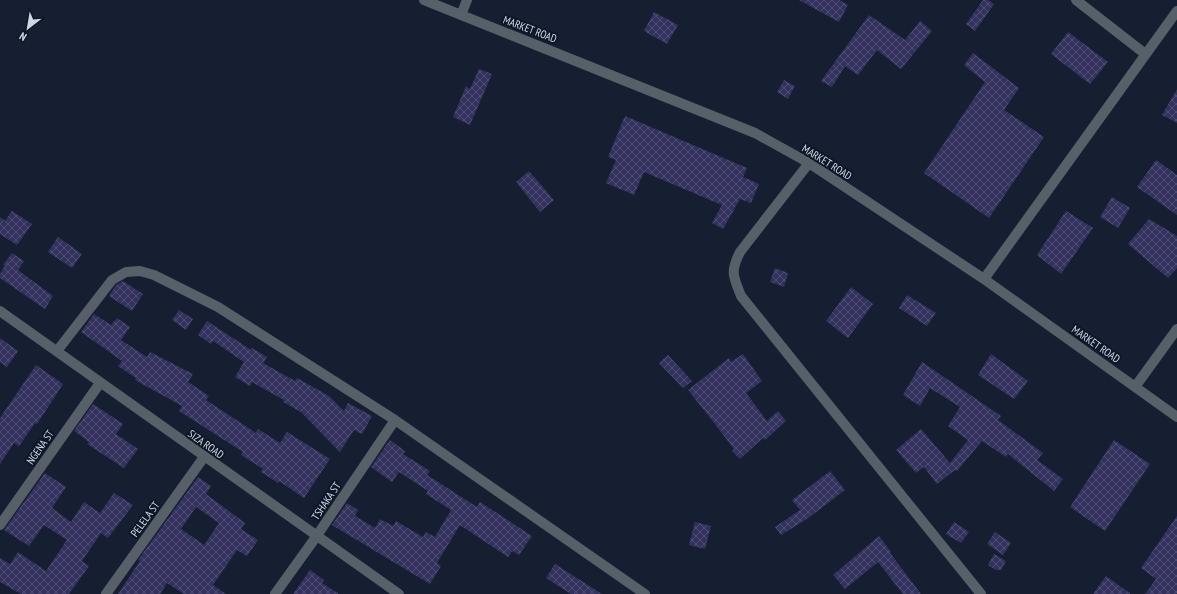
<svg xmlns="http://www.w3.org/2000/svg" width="1177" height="594" viewBox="0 0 1177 594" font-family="'PT Sans Narrow',sans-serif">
  <defs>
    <pattern id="building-cross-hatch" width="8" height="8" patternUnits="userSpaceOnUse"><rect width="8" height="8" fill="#33315d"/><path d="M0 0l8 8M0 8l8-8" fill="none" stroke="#504e74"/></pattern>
  </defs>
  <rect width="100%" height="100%" fill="#161f32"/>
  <!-- building -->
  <path fill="url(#building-cross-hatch)" fill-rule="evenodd" d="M799,0h40l9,5 -9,17z
    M983,0h5l6,4 -19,27 -9,-7z
    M654,12l24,13 -11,19 -23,-13z
    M869,15l36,25 15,-19 12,10 -31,38 -24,-19 -19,25 -13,-9 -13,21 -11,-6z
    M1068,32l40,30 -18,22 -39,-30z
    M973,53l46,35 -15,22 40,27 -55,81 -65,-45 61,-91 -21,-17z
    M479,69l13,5 -22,51 -17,-8 13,-31 4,3z
    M784,80l11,6 -7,13 -11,-7z
    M1177,89v34l-15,-8z
    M625,116l122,52 -4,9 16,7 -8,19 -11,-4 -17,30 -11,-6 10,-18 -78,-33 -10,23 -28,-12 10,-23 -8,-3z
    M1156,160l21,15v40l-40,-28z
    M529,171l25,29 -14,12 -24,-30z
    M1112,197l18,11 -12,20 -18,-11z
    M12,211l20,13 -15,21 -17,-11v-17l5,4z
    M1066,211l27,17 -32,46 -24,-19z
    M1149,219l28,17v32l-9,10 -40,-34z
    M58,237l24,17 -10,14 -24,-16z
    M12,253l12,8 -6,9 35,26 -8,13 -45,-31v-4l5,-8 -2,-1z
    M775,268l13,5 -4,14 -14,-5z
    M123,281l20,13 -11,17 -23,-15 7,-11z
    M851,287l22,17 -25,34 -22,-17z
    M907,295l29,18 -9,13 -28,-18z
    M179,310l14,9 -7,11 -14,-10z
    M94,314l17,11 6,-7 13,9 -9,13 26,17 3,-5 43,22 -5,8 21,14 -3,4 50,33 2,-4 22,14 7,-11 43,27 -26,39 -25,-17 -1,2 -17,-11 2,-3 -22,-14 2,-3 -64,-41 3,-5 -47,-26 1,-2 -18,-12 4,-5 -41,-29z
    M207,321l44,29 1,-2 15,9 -4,6 32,18 2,-3 32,18 15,15 4,-8 24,13 -10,18 -8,-4 -14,22 -39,-40 -18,-10 1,-2 -32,-18 -2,4 -15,-9 9,-15 -31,-21 -2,3 -13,-9z
    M0,338l18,13 -11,16 -7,-5z
    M743,354l19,27 -16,12 21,28 11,-10 8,10 -21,19 -2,-2 -23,21 -8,-8 2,-2 -23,-30 -23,-29 41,-32 2,4z
    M991,354l37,27 -14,18 -36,-24z
    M668,355l24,26 -9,7 -24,-25z
    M922,362l79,54 -3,4 45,33 -6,7 26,19 -9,12 -46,-37 -2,3 -24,-16 -25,30 -2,-1 -18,14 -13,-17 -8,6 -20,-23 25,-21 29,34 18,-23 -20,-14 12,-19 -30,-19 -10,18 -17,-11z
    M36,365l27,19 -26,40 -2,-1 -16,23 -5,-3 -14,21v-46z
    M93,404l30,20 -7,10 22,15 -14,19 -37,-24 2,-2 -15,-11z
    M390,440l15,11 -2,3 27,17 -3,4 50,32 3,-5 52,34 -13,19 -7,-4 -4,6 -48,-32 -23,38 4,3 -11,18 -98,-59 15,-22 11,7 -3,6 20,12 5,-9 13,7 3,-5 27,16 3,-5 9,5 16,-27 -25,-16 2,-3 -29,-19 -7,10 -21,-15z
    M1114,440l36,24 -45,67 -35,-24z
    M830,471l15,19 -38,29 -26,16 -6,-8 25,-17 -8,-10z
    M45,473l21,14 -14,21 19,14 13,-20 16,11 14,-20 19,12 -25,33 -7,-5 -19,28 7,5 -20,28h-48l-21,-12v-24l10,6 8,-12 28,19 21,-31 -23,-15 -15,21 -25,-16z
    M198,477l13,9 -5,8 39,29 -4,6 17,11 -11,16 -10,-6 -24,35 13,9h-42l-17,-11 -7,11h-42l22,-33 -2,-1zM196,507l23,16 -15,22 -23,-16z
    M1177,516v78h-32l11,-15 -15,-11z
    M695,522l16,4 -6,23 -16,-4z
    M954,522l15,10 -8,11 -15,-9z
    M995,532l16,11 -8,12 -16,-11z
    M879,536l12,16 -1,1 31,41h-18l-25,-32 -33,27 -12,-14z
    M994,554l12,7 -5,9h-5l-8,-5z
    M555,564l47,30h-31l-25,-16z
    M310,570l14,10 -2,3 17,11h-46z
    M1106,576l25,18h-38z"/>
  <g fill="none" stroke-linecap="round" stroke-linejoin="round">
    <!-- minor -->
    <path stroke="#576068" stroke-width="10" d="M424,0l331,133 54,30 175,116 193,138
      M1076,0l68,53
      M461,15l6,-15
      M809,163l-69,89c-10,20 -7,24 1,44l240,298
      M984,279l193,-268
      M0,311l399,283
      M57,351l55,-71 14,-8 14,-1 14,4 64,32 177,113 250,174
      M1135,387l42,-58
      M0,525l100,-142
      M106,594l98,-137
      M275,594l41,-57 79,-117"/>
  </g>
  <g text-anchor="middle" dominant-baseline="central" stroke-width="4" stroke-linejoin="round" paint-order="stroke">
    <!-- street labels -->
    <g font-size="11" fill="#d0d7e4" stroke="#0e1628">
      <text transform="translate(530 29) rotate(21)">MARKET ROAD</text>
      <text transform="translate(827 162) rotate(32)">MARKET ROAD</text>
      <text transform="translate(1096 344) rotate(35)">MARKET ROAD</text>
      <text transform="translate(206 444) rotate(35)">SIZA ROAD</text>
      <text transform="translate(40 447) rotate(-55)">NGENA ST</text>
      <text transform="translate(326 501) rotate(-56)">TSHAKA ST</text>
      <text transform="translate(145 519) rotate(-54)">PELELA ST</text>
    </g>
  </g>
  <!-- north arrow -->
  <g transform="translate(28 28) rotate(211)" stroke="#0e1628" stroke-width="3" paint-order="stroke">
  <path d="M0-3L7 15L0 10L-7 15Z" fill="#d0d7e4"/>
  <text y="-6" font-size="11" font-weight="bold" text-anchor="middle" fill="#d0d7e4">N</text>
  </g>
</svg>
